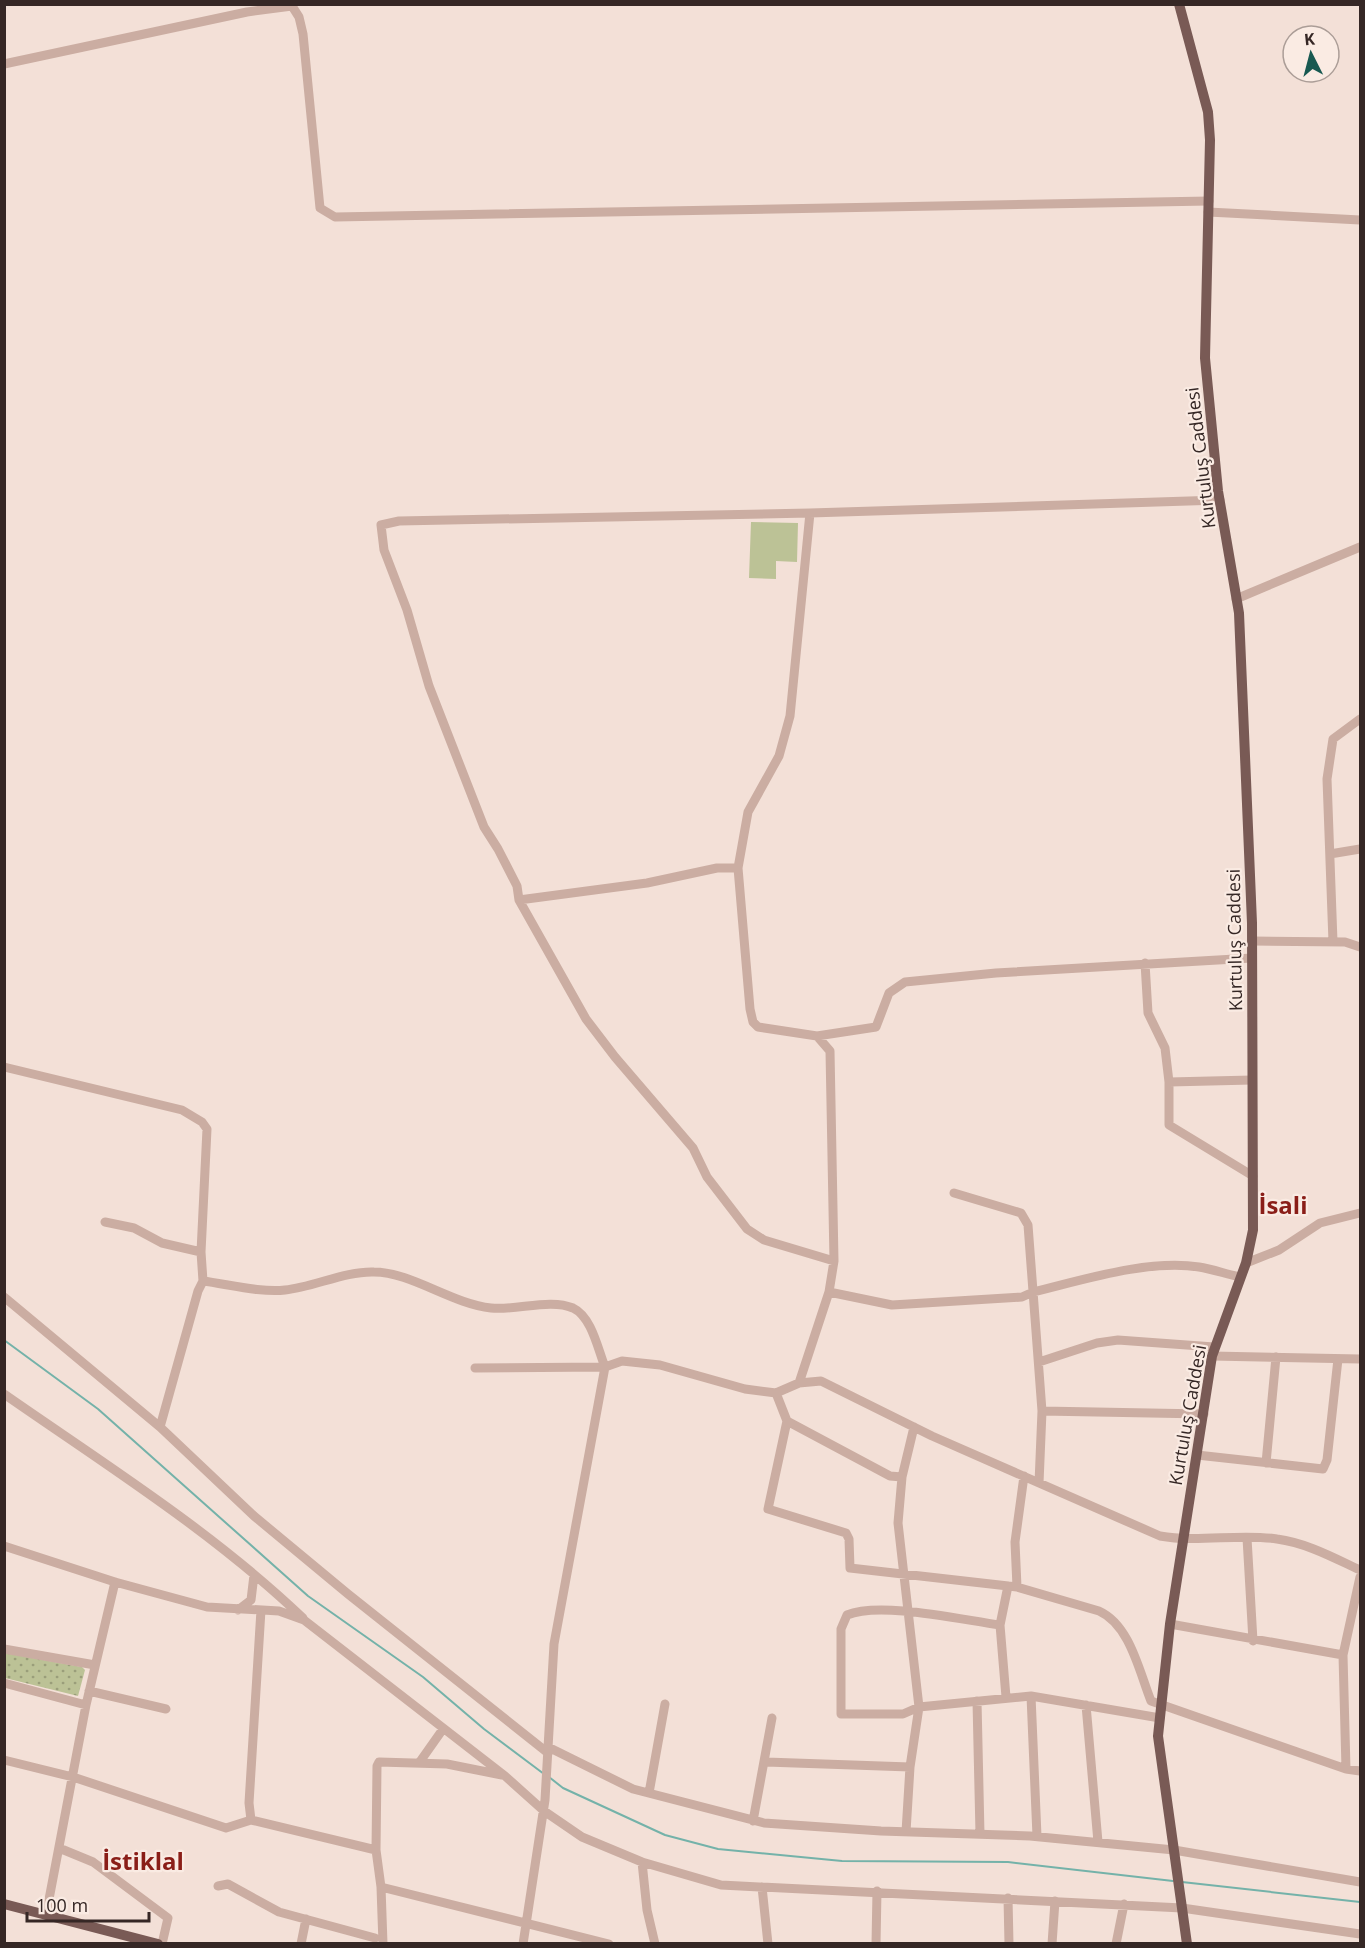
<svg xmlns="http://www.w3.org/2000/svg" width="1365" height="1948" viewBox="0 0 1365 1948" font-family="'Open Sans',sans-serif">
  <defs>
    <pattern id="grass-dots" width="8" height="8" patternUnits="userSpaceOnUse" patternTransform="scale(1.5)"><rect width="8" height="8" fill="#bcc296"/><path d="M2 2h.1M6 6h.1" fill="none" stroke="#9a9e7a" stroke-width="1.8" stroke-linecap="round"/></pattern>
  </defs>
  <rect width="100%" height="100%" fill="#f3e0d7"/>
  <!-- grass -->
  <path fill="url(#grass-dots)" d="M5,1653l77,14 3,3 -7,26 -73,-18z"/>
  <!-- pitch -->
  <path fill="#bcc296" d="M751,522l47,1 -1,39 -21,-1v18l-27,-1z"/>
  <g fill="none" stroke-linecap="round" stroke-linejoin="round">
    <!-- stream -->
    <path stroke="#74b2a9" stroke-width="2" d="M4,1340l94,69 210,187 115,81 61,52 60,45
      M549,1777l14,11 102,47 53,14 124,12 166,1 165,19
      M1182,1882l178,20"/>
    <!-- minor -->
    <path stroke="#cbada2" stroke-width="9" d="M4,64l243,-52 45,-6 7,11 4,17 17,174 15,9 874,-16
      M1208,212l152,8
      M810,513l-20,203 -11,40 -31,56 -10,56 12,141 3,13 5,5 59,9 59,-9 13,-34 16,-11 91,-9 256,-15
      M1236,599l124,-52
      M1330,854l30,-5
      M519,900l128,-17 70,-15h21
      M1252,941l93,1 15,5
      M1333,942l-6,-163 6,-40 27,-20
      M1145,963l3,50 17,35 4,34v43l84,51
      M4,1067l178,43 20,12 5,7 -6,123 2,29 -5,10 -38,136
      M1169,1082l83,-2
      M954,1193l67,20 7,12 14,186 -3,72
      M105,1222l29,6 28,15 39,9
      M834,1261l-70,-21 -17,-11 -40,-52 -14,-29 -78,-91 -29,-38 -67,-119 -2,-14 -19,-37 -14,-22 -55,-141 -22,-76 -23,-60 -3,-25 18,-4 411,-8 410,-13
      M1246,1263l33,-13 41,-27 40,-10
      M203,1281c24,3 59,12 82,9 29,-3 60,-19 89,-18 37,0 78,32 117,36 25,3 59,-10 82,0 19,9 25,42 32,59l-130,1
      M829,1292l63,13 130,-8 11,-5c50,-12 115,-33 166,-25 13,2 27,7 41,10
      M4,1297l156,130 94,89 94,78 200,159
      M1212,1356l148,3
      M1039,1362l58,-19 21,-3 96,7
      M799,1383l30,-91 5,-31 -4,-210 -13,-15
      M776,1393l11,28 -19,88 78,24 3,6 1,29 167,19 82,24c31,14 40,60 52,90l195,68 14,2
      M4,1394c102,71 209,138 299,224
      M1042,1411l162,3
      M787,1421l103,55 12,1
      M1197,1455l126,14 4,-9 11,-101
      M1266,1463l10,-106
      M1247,1538l6,103
      M4,1546l111,36 92,25 72,4 25,9 201,156 39,35 38,26 60,25 79,23 461,23 178,26
      M1017,1587l-2,-45 9,-66
      M238,1610l13,-10 3,-25
      M1170,1624l173,31
      M1000,1625l8,-39
      M4,1649l91,16
      M4,1683l82,22
      M89,1691l77,18
      M1031,1696l6,140
      M1006,1697l-6,-72c-38,-5 -120,-24 -153,-10l-6,14v85h62l16,-7 112,-11 129,22
      M977,1701l3,133
      M1086,1705l12,137
      M548,1747l85,42 131,34 117,8 149,5 144,14 186,32
      M4,1760l69,17 153,51 25,-8 125,30 1,-84 2,-4 68,2 55,11
      M766,1762l144,5
      M419,1763l24,-34
      M1346,1769l-3,-114 17,-78
      M649,1793l16,-89
      M251,1820l-2,-17 12,-193
      M753,1821l19,-103
      M906,1832l4,-65 9,-60 -21,-184 4,-46 12,-50
      M59,1848l34,14 75,56 -6,26
      M376,1850l5,37 2,57
      M642,1862l5,48 8,34
      M218,1886l10,-2 51,28 96,26
      M381,1887l228,57
      M762,1887l6,57
      M1008,1898l1,46
      M46,1915l40,-210 29,-123
      M301,1944l5,-25
      M523,1944l22,-144 9,-156 51,-277 17,-6 38,4 85,24 31,4 23,-10 22,-2 111,55 228,100c39,7 79,-3 117,3 30,4 57,19 83,31
      M876,1944l1,-53
      M1052,1944l3,-43
      M1116,1944l8,-40"/>
    <!-- major -->
    <path stroke="#795a55" stroke-width="10" d="M1179,4l29,108 2,28 -5,218 13,133 21,122 13,310 1,307 -7,33 -34,93 -42,268 -12,112 29,208
      M4,1904l154,40"/>
  </g>
  <g text-anchor="middle" dominant-baseline="central" stroke-width="4.5" stroke-linejoin="round" paint-order="stroke">
    <!-- street labels -->
    <g font-size="18" fill="#352725" stroke="#faebe3">
      <text transform="translate(1200 458) rotate(-97)">Kurtuluş Caddesi</text>
      <text transform="translate(1234 940) rotate(-91)">Kurtuluş Caddesi</text>
      <text transform="translate(1187 1415) rotate(-80)">Kurtuluş Caddesi</text>
    </g>
    <!-- district labels -->
    <g font-size="24" font-weight="bold" fill="#8a1e18" stroke="#faebe3">
      <text x="1283" y="1204">İsali</text>
      <text x="143" y="1860">İstiklal</text>
    </g>
  </g>
  <!-- border -->
  <rect width="1365" height="1948" fill="none" stroke="#352725" stroke-width="12"/>
  <!-- north arrow -->
  <g transform="translate(1311 54) rotate(354)"><circle r="28" fill="#faebe3" stroke="#ab9d97" stroke-width="1.5"/>
  <path d="M0-4.5L10 22L0 15L-10 22Z" fill="#185951"/>
  <text y="-9" font-size="16" font-weight="bold" text-anchor="middle" fill="#352725">K</text>
  </g>
  <!-- scale -->
  <path d="M27 1912v9h122v-9" fill="none" stroke="#352725" stroke-width="3"/>
  <text x="36" y="1912" font-size="18" fill="#352725" stroke="#faebe3" stroke-width="4.5" paint-order="stroke">100 m</text>
</svg>
